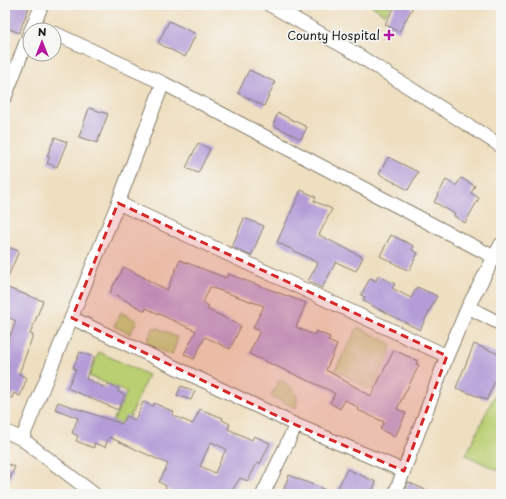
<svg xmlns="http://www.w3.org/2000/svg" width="506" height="499" viewBox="0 0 506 499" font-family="'Playpen Sans',sans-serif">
  <rect width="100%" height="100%" fill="#f6f6f2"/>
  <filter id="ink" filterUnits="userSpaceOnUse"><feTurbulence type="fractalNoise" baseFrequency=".025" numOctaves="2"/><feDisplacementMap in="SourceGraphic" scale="8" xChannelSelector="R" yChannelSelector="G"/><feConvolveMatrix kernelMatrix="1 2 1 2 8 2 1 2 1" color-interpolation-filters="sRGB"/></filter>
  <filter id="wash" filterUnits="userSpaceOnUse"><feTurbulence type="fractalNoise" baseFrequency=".012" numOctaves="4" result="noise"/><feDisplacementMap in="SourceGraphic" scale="16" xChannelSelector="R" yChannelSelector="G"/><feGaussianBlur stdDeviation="0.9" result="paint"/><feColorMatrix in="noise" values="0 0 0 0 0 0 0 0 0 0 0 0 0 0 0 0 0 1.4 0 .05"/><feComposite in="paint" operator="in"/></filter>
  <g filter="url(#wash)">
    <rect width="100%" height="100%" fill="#efdfc1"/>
    <!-- green -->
    <path fill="#bacf72" stroke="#6b7647" d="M371,5h20l-6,10z
      M121,312l16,9 -7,13 -16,-8z
      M358,327l34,17 -3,7 2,1 -20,38 -36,-20z
      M153,328h5l20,10 -6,17 -26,-11z
      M99,352l49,23 -22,52 -13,-6 14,-29 -38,-16z
      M279,380c13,5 21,14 17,28l-25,-12z
      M501,382v90l-35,-17z"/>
    <g id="blocks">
      <!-- building -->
      <path fill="#b49dd7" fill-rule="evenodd" d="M5,5h25l-11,28 -14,-6z
        M396,5h18l-15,27 -14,-8z
        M169,21l27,13 -11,23 -27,-14z
        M249,70l26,12 -11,24 -26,-13z
        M89,108l19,6 -11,29 -18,-6z
        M278,113l29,14 -6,12 -28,-14z
        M55,137l12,5 -10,25 -10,-4 3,-6 -3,-1z
        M198,143l12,6 -12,24 -12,-5z
        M388,157l30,15 -10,18 -29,-16z
        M461,178l14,8 -4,7 8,5 -14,25 -11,-7 1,-2 -21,-12 12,-22 10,6z
        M301,190l15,7 -2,4 18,8 -13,26 44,22 -7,14 -20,-9 -14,26 -14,-7 10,-18 -41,-21z
        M244,218l20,8 -13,30 -19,-9z
        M391,235l23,11 -2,4 6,3 -9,18 -29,-15z
        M5,246l14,5 -14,33z
        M180,260l46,18 2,-4 78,29 -10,24 18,8 2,-4 14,6 -2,4 9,4 -11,25 45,26 23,-46 24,11 -2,3 3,1 -22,44 9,4 -11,24 -15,-8 4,-7 -26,-12 1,-2 -14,-8 -5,9 -10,-6 5,-9 -6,-4 -80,-36 11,-23 -7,-3 11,-22 -54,-19 -7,16 6,3 -2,3 34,17 -11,23 -25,-12 -11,22 -10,-5 12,-23 -50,-23 -1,3 -35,-19 14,-25 43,23z
        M378,276l17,8 -3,4 19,10 6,-11 20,9 -17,34 -57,-29 2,-4 -4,-2 9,-17 6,3z
        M5,287l38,14 -13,33 3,1 -14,39 8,4 -7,18 -6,-3 -2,5 -7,-2v-48l11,-27 -11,-5z
        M474,344l27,11v11l-14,34 -31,-12z
        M80,352l14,5 -8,22 20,9 2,-4 11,5 -1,3 7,3 -7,15 -51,-22 9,-18 -3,-2z
        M181,386l14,5 -4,9 -14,-5z
        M58,402l64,22 4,-8 9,4 8,-18 10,4 1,-3 20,9 -2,3 21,9 7,-15 23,9 -1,2 8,4 -2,5 24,11 2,-4 16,7 -10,21 -3,-1 -9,18 -8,-3 -10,16h-52l-13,-6 1,-2 -7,-4 9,-18 -59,-27 -4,10 -11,-4v5l-18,-7 2,-5 -6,-3 6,-15 -23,-9zM211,442l15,7 -11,24 -15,-7z
        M5,463l10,4 -10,22z
        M347,469l29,13 -5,12h-36z
        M289,475l46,19h-53z
        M408,482l26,12h-30z"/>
    </g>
  </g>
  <g filter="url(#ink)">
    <use href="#blocks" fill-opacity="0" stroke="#867e6e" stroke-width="1"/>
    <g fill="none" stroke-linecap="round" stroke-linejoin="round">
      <defs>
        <path id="street" d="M270,5l80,45 151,96
          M31,30l11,-25
          M54,33l109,50 331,174
          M5,97l25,-65
          M118,203l329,153
          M468,307l33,17
          M72,318l224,107 108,46
          M5,431l17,8 72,55
          M22,439l96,-236 45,-120
          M263,494l33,-69
          M395,494l52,-138 21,-49 33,-63"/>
      </defs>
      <!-- street casing -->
      <use href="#street" stroke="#867e6e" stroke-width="15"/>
      <!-- street -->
      <use href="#street" stroke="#fff" stroke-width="13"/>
    </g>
  </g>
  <!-- marked area -->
  <path fill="#d62828" fill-opacity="0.2" stroke="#d62828" stroke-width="3" stroke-dasharray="8 5" stroke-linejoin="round" d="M118,203l329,153 -43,115 -108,-46 -224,-107z"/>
  <!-- markers -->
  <path fill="#b5179e" stroke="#f6f6f2" stroke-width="1.5" d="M387 29h4v4h4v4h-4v4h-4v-4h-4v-4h4z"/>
  <g text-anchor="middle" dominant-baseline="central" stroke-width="3.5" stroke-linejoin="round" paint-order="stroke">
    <!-- poi labels -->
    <g font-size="12" fill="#1c1c1c" stroke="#f6f6f2" text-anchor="end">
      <text x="380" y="35">County Hospital</text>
    </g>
  </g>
  <!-- margin -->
  <rect width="506" height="499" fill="none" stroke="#f6f6f2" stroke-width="20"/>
  <!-- north arrow -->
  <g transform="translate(42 42)"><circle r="19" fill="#f6f6f2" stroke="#9f9f9c"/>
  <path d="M0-3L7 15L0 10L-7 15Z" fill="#b5179e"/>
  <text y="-6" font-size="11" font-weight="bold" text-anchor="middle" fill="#1c1c1c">N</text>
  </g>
</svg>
